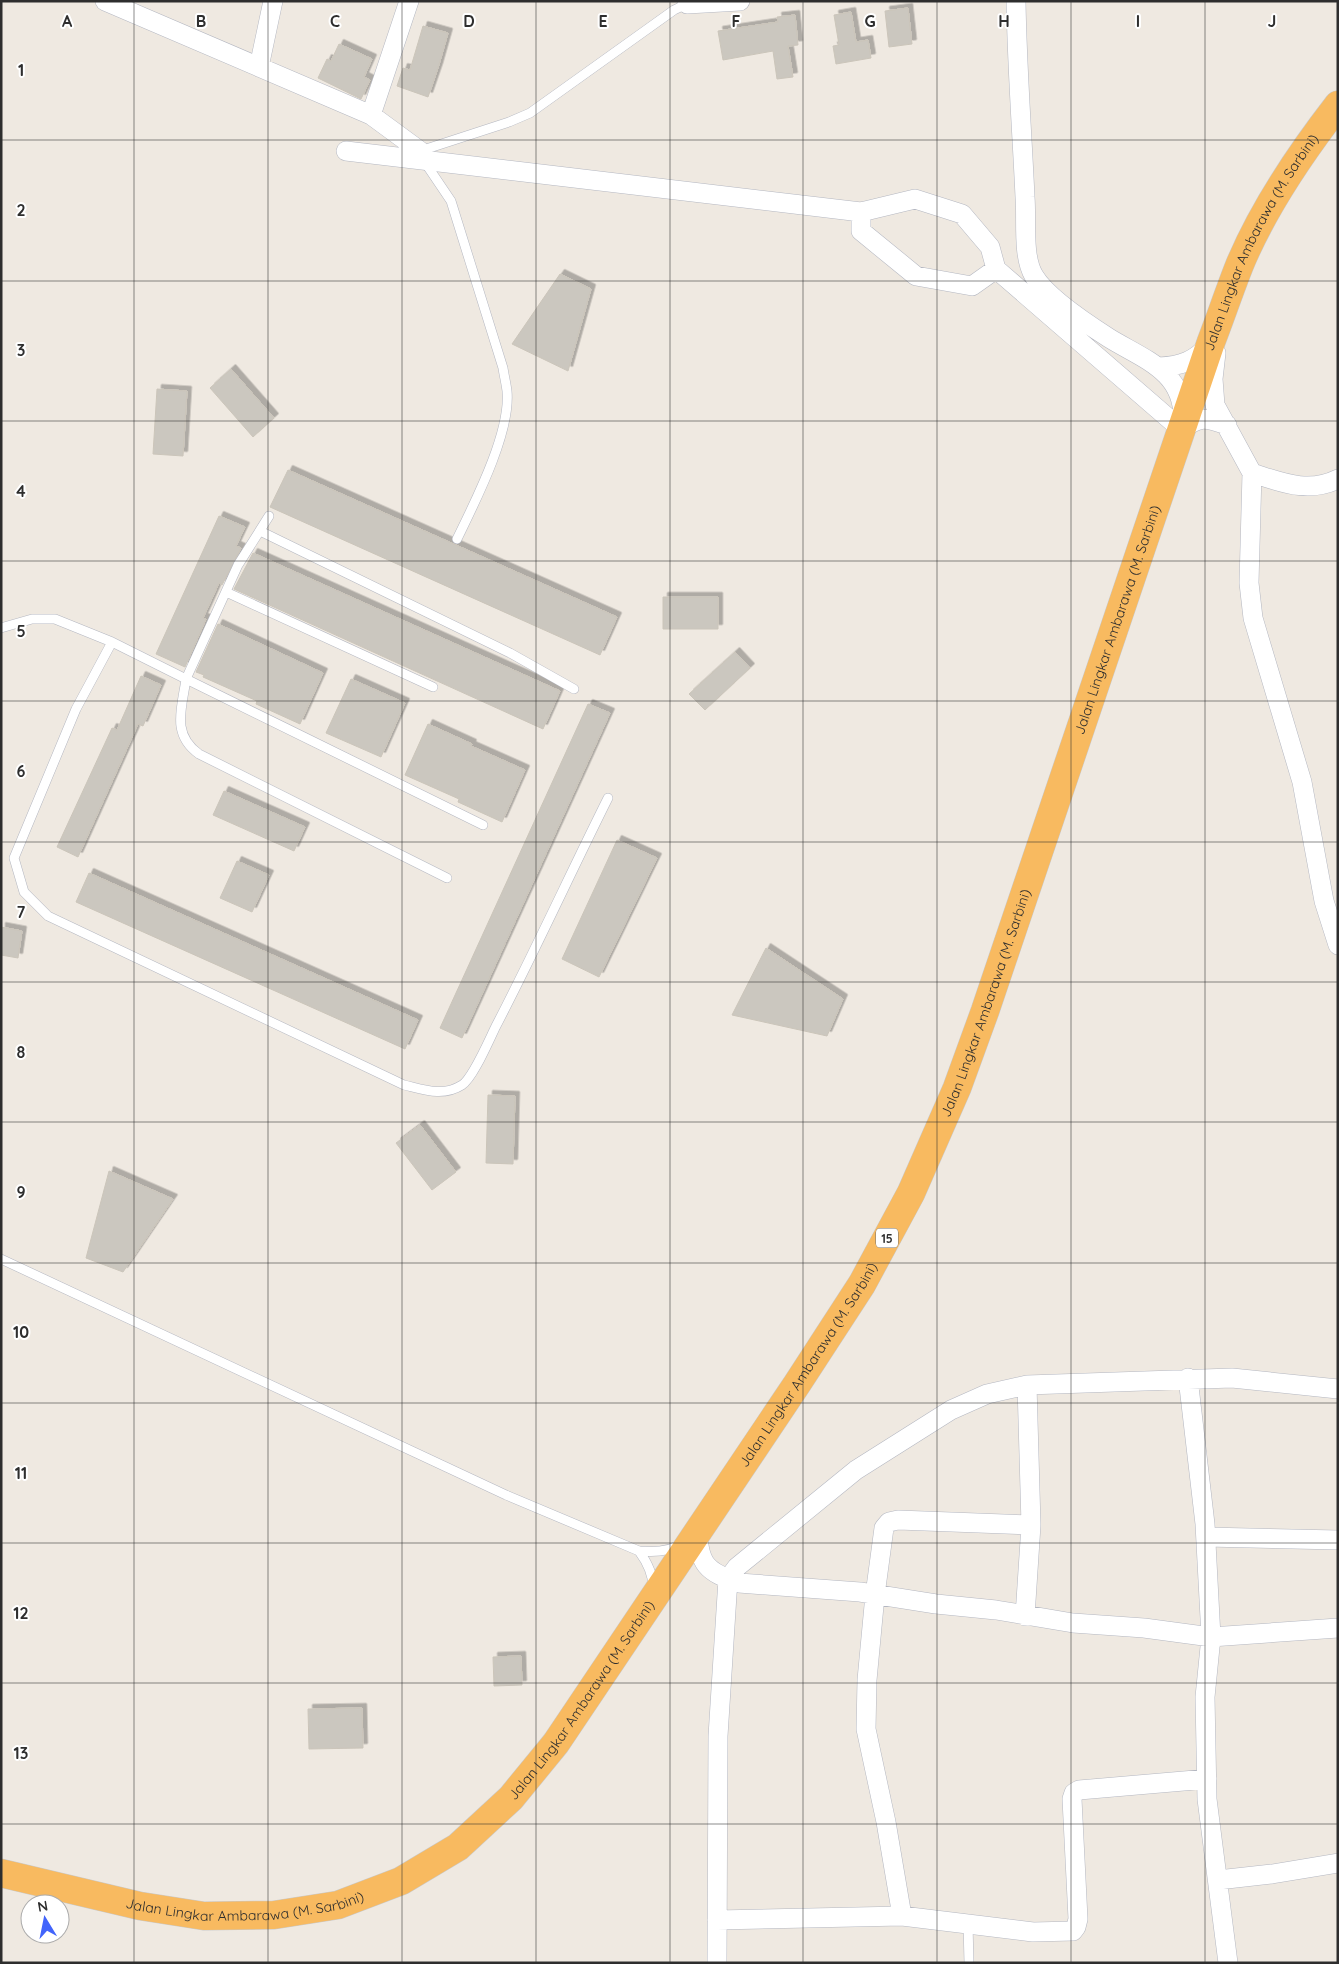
<svg xmlns="http://www.w3.org/2000/svg" width="1339" height="1964" viewBox="0 0 1339 1964" font-family="Quicksand,sans-serif">
  <defs>
    <filter id="shadow"><feDropShadow dx="4.5" dy="-4.5" stdDeviation="0" flood-color="#0004"/></filter>
  </defs>
  <rect width="100%" height="100%" fill="#efe9e1"/>
  <!-- building -->
  <path fill="#cbc7bf" stroke="#cbc5ba" filter="url(#shadow)" d="M908,8l4,36 -23,3 -4,-36z
    M851,12l5,30 12,-2 3,18 -35,6 -3,-18 6,-1 -5,-30z
    M795,15l3,30 -10,1 5,31 -16,2 -4,-28 -50,9 -5,-29 60,-9 -1,-5z
    M423,26l25,7 -10,35 -10,29 -31,-11 6,-18 7,2z
    M339,44l33,15 -8,18 6,3 -9,19 -43,-21 9,-19 4,2z
    M560,274l31,15 -23,82 -56,-27z
    M231,369l43,49 -21,19 -43,-49z
    M157,389l30,2 -4,65 -30,-2z
    M288,470l329,147 -17,38 -330,-148z
    M219,516l26,11 -9,19 5,2 -19,37 -3,-2 -16,35 3,1 -21,48 -29,-13z
    M253,553l307,138 -17,38 -309,-140z
    M663,597h55v32h-55z
    M218,624l105,49 -23,51 -44,-20 1,-3 -54,-24 1,-2 -8,-3z
    M735,652l15,16 -45,42 -16,-16z
    M141,676l20,9 -18,41 -5,-2 -60,133 -21,-10 55,-119 5,2z
    M351,679l54,24 -24,54 -55,-24z
    M588,704l22,9 -148,325 -22,-10z
    M428,724l44,20 -1,2 54,24 -23,52 -44,-20 1,-3 -54,-24z
    M224,791l81,36 -11,24 -81,-36z
    M617,840l40,18 -58,119 -37,-18z
    M237,861l32,14 -17,37 -32,-14z
    M89,873l329,147 -13,29 -329,-147z
    M1,927l21,4 -4,27 -17,-3z
    M766,948l77,51 -16,37 -95,-21z
    M488,1095l27,1 -2,68 -27,-1z
    M420,1125l36,47 -24,18 -36,-47z
    M109,1171l64,28 -50,73 -37,-14z
    M521,1656l1,29 -28,1 -1,-29z
    M362,1708l1,40 -54,1 -1,-40z"/>
  <g fill="none" stroke-linecap="round" stroke-linejoin="round">
    <defs>
      <path id="service" d="M420,151l89,-29 21,-9 144,-103 13,-6
        M424,161l27,40 52,167c1,7 3,15 4,23 4,41 -32,111 -50,148
        M260,531l250,122 64,36
        M226,592l207,95
        M1,628l31,-9h23l57,23 74,37 52,-114 31,-49
        M112,642l-36,67 -62,149 10,34 24,24 356,169c21,5 39,12 58,0 11,-7 27,-45 34,-59 39,-75 74,-152 112,-228
        M447,878l-248,-124c-28,-20 -17,-46 -13,-75l297,146
        M1,1259l505,236 133,56
        M653,1587c0,-14 -6,-25 -14,-36 15,1 27,1 41,-6
        M968,1924l1,39"/>
      <path id="minor" d="M105,1l266,114 49,36
        M1016,1c1,66 6,131 9,196 2,23 -3,59 9,79 13,22 53,48 75,62 34,21 75,33 74,81
        M687,4l53,-3
        M259,67l14,-66
        M371,115l38,-114
        M346,151l515,61 54,-13 47,15 28,33 6,22 -24,17 -56,-10 -55,-45v-19
        M996,269l186,161
        M1216,353l-3,26 2,26 37,68 -3,110 4,35 49,164 22,119 14,44
        M1159,367c23,-1 35,-6 51,-23
        M1182,430c18,-15 25,-12 45,-5
        M1252,473c29,9 56,21 86,6
        M1188,1378l17,146 6,113 -6,60 2,102 21,164
        M698,1530c0,34 9,42 41,53l121,9 76,12 60,6 77,13 71,5 67,9 127,-9
        M1206,1537l132,3
        M1025,1616l6,-91 -4,-140
        M1218,1880l54,-6 66,-11
        M902,1916l-16,-94 -20,-93 1,-49 8,-85 9,-67 5,-6 9,-2 133,5
        M717,1920l185,-4 131,16 40,-1 3,-4 2,-8 -6,-120 2,-6 5,-3 128,-11
        M717,1963l1,-227 10,-157 9,-12 119,-97 95,-60 36,-16 40,-9 205,-7 106,11"/>
      <g id="trunk">
        <path id="s1" d="M1,1873l139,33 64,10 70,-1 64,-10 63,-24 57,-34 53,-49 45,-55 241,-359 65,-100 49,-91 46,-105 28,-77 226,-669c10,-26 19,-53 29,-78 24,-57 60,-110 98,-159"/>
      </g>
    </defs>
    <!-- service casing -->
    <use href="#service" stroke="#b4b7c1" stroke-width="10"/>
    <!-- minor casing -->
    <use href="#minor" stroke="#b4b7c1" stroke-width="20"/>
    <!-- trunk casing -->
    <use href="#trunk" stroke="#c9c9c9" stroke-width="29"/>
    <!-- service -->
    <use href="#service" stroke="#fff" stroke-width="9"/>
    <!-- minor -->
    <use href="#minor" stroke="#fff" stroke-width="19"/>
    <!-- trunk -->
    <use href="#trunk" stroke="#f8ba60" stroke-width="28"/>
  </g>
  <!-- grid -->
  <path fill="none" stroke="#2e2e2e" stroke-width="1" stroke-opacity="0.55" d="M134,1v1962M268,1v1962M402,1v1962M536,1v1962M670,1v1962M803,1v1962M937,1v1962M1071,1v1962M1205,1v1962M1,140h1337M1,281h1337M1,421h1337M1,561h1337M1,701h1337M1,842h1337M1,982h1337M1,1122h1337M1,1263h1337M1,1403h1337M1,1543h1337M1,1683h1337M1,1824h1337"/>
  <g text-anchor="middle" dominant-baseline="central" stroke-width="4" stroke-linejoin="round" paint-order="stroke">
    <!-- shield labels -->
    <rect fill="#fff" stroke="#6d6d6d" stroke-width="1" x="876" y="1228.5" width="22" height="19" rx="4"/>
    <g font-size="12" font-weight="bold" fill="#2e2e2e">
      <text x="887" y="1238">15</text>
    </g>
    <!-- street labels -->
    <g font-size="14" fill="#2e2e2e" stroke="#fff">
      <text stroke="none"><textPath href="#s1" startOffset="2289">Jalan Lingkar Ambarawa (M. Sarbini)</textPath></text>
      <text stroke="none"><textPath href="#s1" startOffset="1884">Jalan Lingkar Ambarawa (M. Sarbini)</textPath></text>
      <text stroke="none"><textPath href="#s1" startOffset="1479">Jalan Lingkar Ambarawa (M. Sarbini)</textPath></text>
      <text stroke="none"><textPath href="#s1" startOffset="1074">Jalan Lingkar Ambarawa (M. Sarbini)</textPath></text>
      <text stroke="none"><textPath href="#s1" startOffset="669">Jalan Lingkar Ambarawa (M. Sarbini)</textPath></text>
      <text stroke="none"><textPath href="#s1" startOffset="249">Jalan Lingkar Ambarawa (M. Sarbini)</textPath></text>
    </g>
  </g>
  <g font-size="16" text-anchor="middle" font-weight="bold" fill="#2e2e2e" stroke="#fff" stroke-width="4" stroke-linejoin="round" paint-order="stroke">
    <text x="67" y="27">A</text>
    <text x="201" y="27">B</text>
    <text x="335" y="27">C</text>
    <text x="469" y="27">D</text>
    <text x="603" y="27">E</text>
    <text x="736" y="27">F</text>
    <text x="870" y="27">G</text>
    <text x="1004" y="27">H</text>
    <text x="1138" y="27">I</text>
    <text x="1272" y="27">J</text>
    <text x="21" y="76">1</text>
    <text x="21" y="216">2</text>
    <text x="21" y="356">3</text>
    <text x="21" y="497">4</text>
    <text x="21" y="637">5</text>
    <text x="21" y="777">6</text>
    <text x="21" y="918">7</text>
    <text x="21" y="1058">8</text>
    <text x="21" y="1198">9</text>
    <text x="21" y="1338">10</text>
    <text x="21" y="1479">11</text>
    <text x="21" y="1619">12</text>
    <text x="21" y="1759">13</text>
  </g>
  <!-- border -->
  <rect width="1339" height="1964" fill="none" stroke="#2e2e2e" stroke-width="5"/>
  <!-- north arrow -->
  <g transform="translate(45 1919) rotate(350)"><circle r="24" fill="#ffffff" stroke="#ababab"/>
  <path d="M0-4L9 19L0 12L-9 19Z" fill="#4264fb"/>
  <text y="-8" font-size="14" font-weight="bold" text-anchor="middle" fill="#2e2e2e">N</text>
  </g>
</svg>
